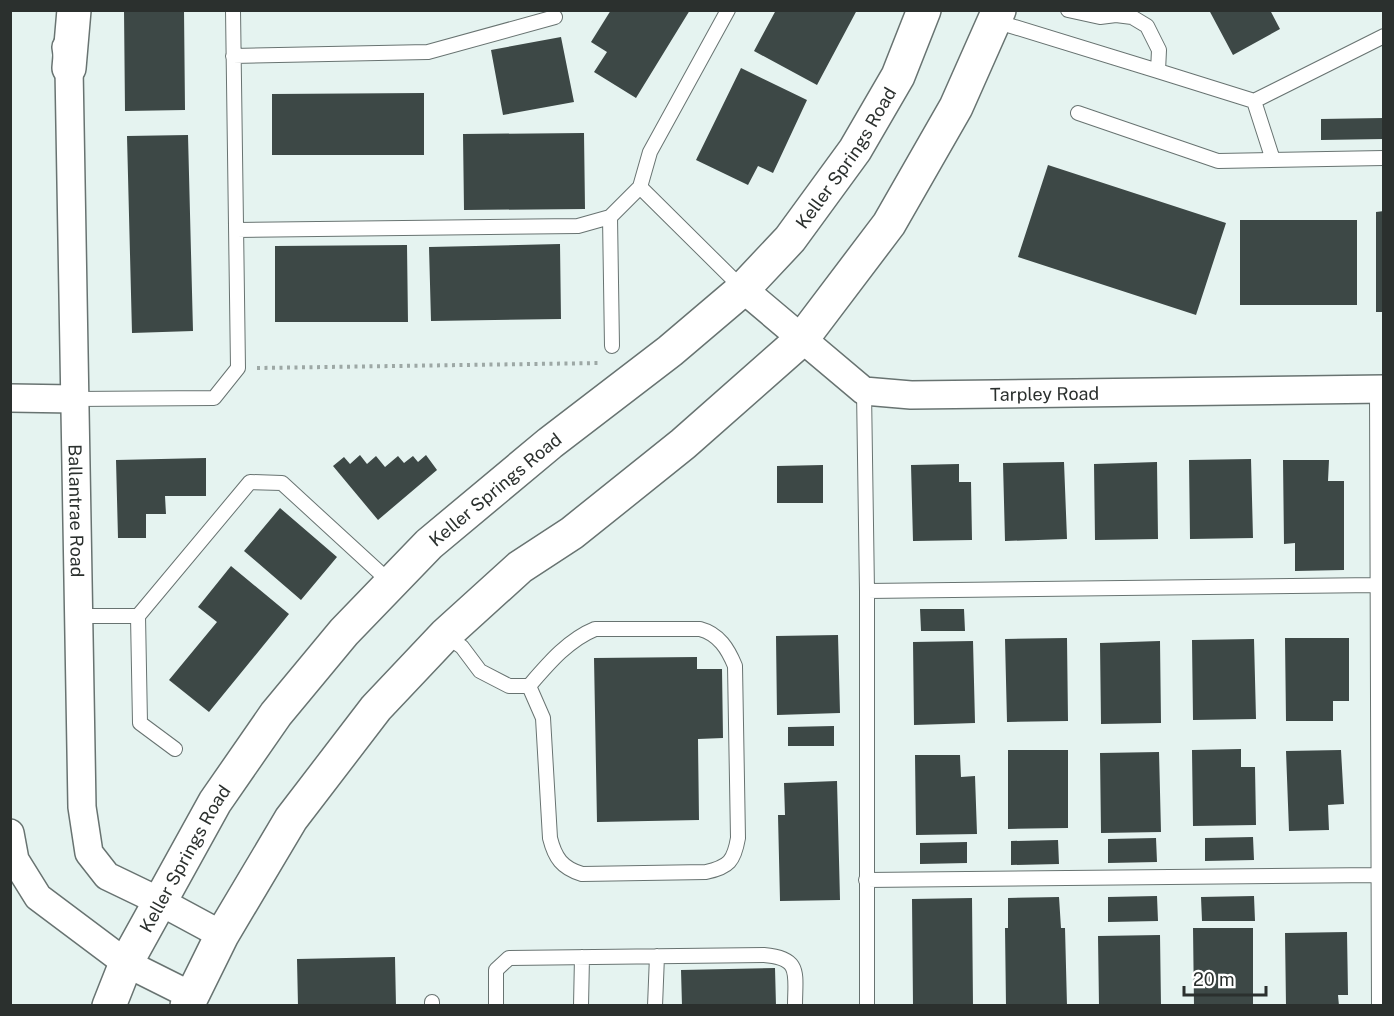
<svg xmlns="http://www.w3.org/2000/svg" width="1394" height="1016" viewBox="0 0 1394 1016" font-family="'Public Sans',sans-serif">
  <rect width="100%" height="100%" fill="#e5f3f0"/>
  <!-- building -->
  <path fill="#3d4846" d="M124,10h60l1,100 -60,1z
    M611,10h79l-54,88 -42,-26 13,-20 -16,-10z
    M776,10h81l-40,75 -63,-34z
    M1209,10h61l10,19 -47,26z
    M561,37l13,65 -71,13 -12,-65z
    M741,68l66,32 -34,73 -15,-7 -10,19 -52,-25z
    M424,93v62h-152v-61z
    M1384,118v21l-63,1v-21z
    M584,133l1,76 -121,1 -1,-76z
    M188,135l5,196 -61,2 -5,-197z
    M1048,165l178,58 -30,92 -178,-58z
    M1384,211v101h-8v-100z
    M1240,220h117v85h-117z
    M560,244l1,75 -130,2 -2,-74z
    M407,245l1,77h-133v-76z
    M360,455l7,9 9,-8 9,11 13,-11 6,7 9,-7 5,6 8,-7 11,15 -59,50 -45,-54 11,-9 6,7z
    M206,458v38h-41l1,18h-20v24h-28l-2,-78z
    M1251,459l2,79 -63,1 -1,-79z
    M1283,460h46l-1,21h16v89l-49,1v-28l-11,1z
    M1064,462l3,77 -62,2 -2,-78z
    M1157,462l1,77 -63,1 -1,-76z
    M959,464v18h12l1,58 -59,1 -2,-76z
    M823,465v38h-46v-37z
    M280,508l57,49 -36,43 -57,-49z
    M231,566l58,48 -80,98 -40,-32 48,-58 -19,-15z
    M920,609h44l1,22h-44z
    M838,635l2,78 -63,2 -1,-79z
    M1067,638l1,83 -61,1 -2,-83z
    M1285,638h64v63h-16v20h-47z
    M1254,639l2,80 -63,1 -1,-80z
    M973,641l2,82 -61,2 -1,-83z
    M1160,641l1,82 -60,1 -1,-81z
    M697,657v12h25l1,69 -25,1 1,81 -102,2 -3,-164z
    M834,726v20h-46v-19z
    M1241,749v18h14l1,58 -63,1 -1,-76z
    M1008,750h60v78l-60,1z
    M1341,750l3,54 -16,1 1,25 -40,1 -3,-80z
    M1159,752l2,80 -60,1 -1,-80z
    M915,755h45l1,22 14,-1 2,58 -61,1z
    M837,781l3,119 -60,1 -2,-86h7l-1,-32z
    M1253,837l1,23 -49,1v-23z
    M1156,838l1,24 -49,1v-24z
    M1058,840l1,24 -48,1v-24z
    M967,842v21l-47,1v-21z
    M1157,896l1,25 -50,1v-25z
    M1254,896l1,25h-53l-1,-24z
    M1059,897l2,31h4l2,78h-61l-1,-78h3v-30z
    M972,898l1,108h-60l-1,-107z
    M1193,928h60v78h-59z
    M1347,932l1,63h-10l1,11h-53l-1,-73z
    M1160,935l1,71h-62l-1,-70z
    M395,957l1,49h-98l-1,-47z
    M775,968l1,38h-94l-1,-36z"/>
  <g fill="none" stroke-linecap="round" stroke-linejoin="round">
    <defs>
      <path id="lane" d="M995,21l163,50 1,-21 -12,-24 -15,-9 -16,-2 -16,2 -32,-7
        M233,56l195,-4 127,-35
        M1158,71l96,30 130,-65
        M1254,101l19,59
        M1078,113l140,48 166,-3
        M640,187l103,102
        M610,217l2,129
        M236,230l342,-4 32,-9 30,-30 10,-35 78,-142
        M1377,389l2,617
        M864,391l3,200v415
        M74,399l140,-1 24,-30 -5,-358
        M867,591l510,-6
        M78,616h60l112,-134 32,1 109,100
        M138,616l2,107 35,26
        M445,635l17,12 18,24 29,15h20c19,-22 39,-46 66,-57h105c19,5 28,20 35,37l3,172c-4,23 -9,29 -32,34l-124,2c-20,-6 -27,-16 -32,-36l-7,-120 -14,-32
        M866,880l512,-5
        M432,1006v-4
        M496,1006v-36l13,-12 255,-3c38,3 31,19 31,51
        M581,1006l1,-49
        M655,1006l2,-50"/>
      <g id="street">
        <path id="s1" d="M66,47l3,21 13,739 7,46 18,23 52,25 63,34"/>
        <path id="s2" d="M743,289l121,102 47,4 473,-6"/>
        <path d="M10,398l64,1"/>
        <path d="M10,833l5,27 23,37 88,66 66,33"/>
      </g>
      <g id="secondary">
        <path d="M69,68l5,-58"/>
        <path id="s3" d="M109,1006l17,-43 89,-161 61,-88 68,-82 85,-88 121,-101 120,-92 73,-62 47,-50 65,-89 43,-74 26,-66"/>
        <path d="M187,1006l35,-71 69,-116 85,-111 69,-73 75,-68 52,-34 111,-89 119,-105 87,-115 67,-117 43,-97"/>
      </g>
    </defs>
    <!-- lane casing -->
    <use href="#lane" stroke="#687371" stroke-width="16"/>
    <!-- street casing -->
    <use href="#street" stroke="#687371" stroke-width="30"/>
    <!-- secondary casing -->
    <use href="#secondary" stroke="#687371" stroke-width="36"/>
    <!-- path -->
    <path stroke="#9da8a5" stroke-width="4" stroke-dasharray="3 4.5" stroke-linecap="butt" d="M257,368l344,-5"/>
    <!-- lane -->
    <use href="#lane" stroke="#fff" stroke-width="14"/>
    <!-- street -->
    <use href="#street" stroke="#fff" stroke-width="27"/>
    <!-- secondary -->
    <use href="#secondary" stroke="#fff" stroke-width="33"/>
  </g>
  <g text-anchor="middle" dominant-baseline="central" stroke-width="6" stroke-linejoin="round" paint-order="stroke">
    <!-- street labels -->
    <g font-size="18" fill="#2b302e" stroke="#fff">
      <text stroke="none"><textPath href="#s3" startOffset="1138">Keller Springs Road</textPath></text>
      <text stroke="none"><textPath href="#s2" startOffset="339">Tarpley Road</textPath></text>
      <text stroke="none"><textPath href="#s3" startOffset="652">Keller Springs Road</textPath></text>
      <text stroke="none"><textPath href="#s1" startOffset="464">Ballantrae Road</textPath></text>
      <text stroke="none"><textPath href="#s3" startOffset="166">Keller Springs Road</textPath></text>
    </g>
  </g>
  <!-- border -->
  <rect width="1394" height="1016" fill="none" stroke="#2b302e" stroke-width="24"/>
  <!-- scale -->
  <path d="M1184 986v9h82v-9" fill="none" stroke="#2b302e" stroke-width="3"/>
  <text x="1193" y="986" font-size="18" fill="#2b302e" stroke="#ffffff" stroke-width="4.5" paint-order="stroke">20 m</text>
</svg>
